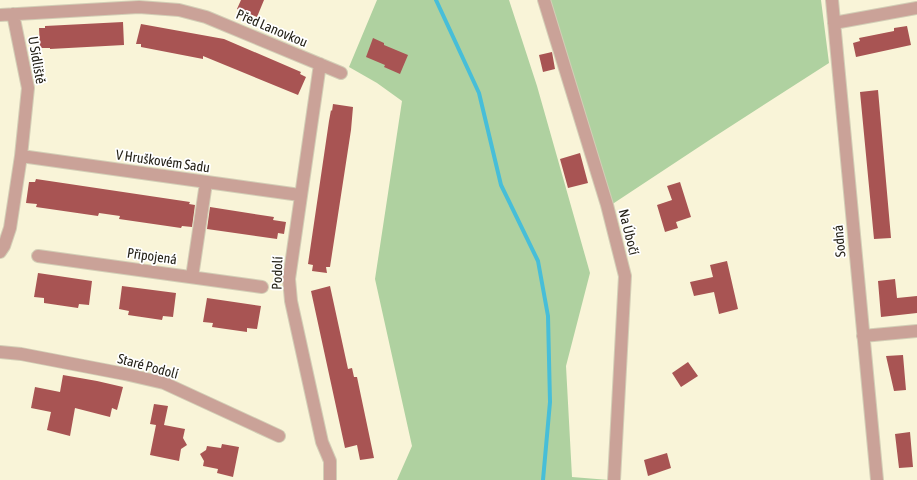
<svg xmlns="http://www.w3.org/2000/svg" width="917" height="480" viewBox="0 0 917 480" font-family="'Asap Condensed',sans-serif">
  <rect width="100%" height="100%" fill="#f9f4d8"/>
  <!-- green -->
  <path fill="#afd1a0" d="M377,0h132l28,86 53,187 -24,93 6,111 37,3h-212l15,-34 -37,-167 27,-178 -25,-18 -28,-16z
    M547,0h274l8,63 -115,74 -103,68z"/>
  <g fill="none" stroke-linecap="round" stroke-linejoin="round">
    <!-- stream -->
    <path stroke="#47bed8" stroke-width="4" d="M436,0l43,93 22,92 37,76 10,55 2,86 -7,78"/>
  </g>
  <!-- building -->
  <path fill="#a85453" d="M241,0h23l-7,17 -20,-8z
    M123,22l1,23 -74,4v-1h-10l-1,-20h6v-2z
    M141,24l83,15 77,33 -1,2 6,3 -8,18 -95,-39v3l-62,-12v-3h-5z
    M907,26l4,19 -55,12 -3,-14 7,-2 -1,-3 35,-7v-3z
    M373,38l11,5v2l24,10 -8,19 -16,-7 1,-2 -19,-8z
    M552,52l3,17 -12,3 -4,-17z
    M878,90l13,148 -17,1 -14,-147z
    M333,104l20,3 -2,23 -21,137h-4l1,6 -15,-2 1,-6 -5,-1 21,-143 2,-11 1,1z
    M580,153l8,30 -20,5 -8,-29z
    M36,179l154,23 -1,2 6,1 -3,22 -10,-1 -1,2 -62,-9 1,-3 -21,-3 -1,3 -62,-9 1,-3 -11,-1 3,-21h6z
    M680,182l11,35 -15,5 2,6 -13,4 -8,-27 15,-5 -5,-14z
    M210,207l64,10 -1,3 13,2 -2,12 -6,-1 -1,6 -70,-10z
    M727,261l11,48 -19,5 -5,-22 -20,4 -4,-14 23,-5 -3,-12z
    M38,273l54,8 -3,24 -10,-1 -1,4 -34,-5v-5l-10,-1z
    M895,279l2,19 20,-2v17l-36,4 -3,-36z
    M122,286l54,7 -3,24 -10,-1 -1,4 -34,-5 1,-4 -10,-2z
    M330,286l18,83 4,-1 2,9h3l17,81 -14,2 -3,-15 -12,3 -34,-157z
    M207,298l54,8 -4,23 -10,-1v4l-35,-5 1,-4 -10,-1z
    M903,355l3,35 -12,1 -8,-35z
    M688,362l10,14 -17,11 -9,-14z
    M63,375l34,6 26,6 -6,23 -5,-2 -2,9 -35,-9 -5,28 -23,-6 4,-18 -20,-4 4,-21 25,5z
    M154,404l14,2 -4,19 21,4 -2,9 4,7 -6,4 -2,12 -29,-6 6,-30 -6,-1z
    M910,432l3,35 -14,1 -4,-34z
    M222,444l17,3 -6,30 -16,-4 1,-4 -15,-3 1,-5 -4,-7 6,-4 1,-4 14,2z
    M667,453l4,15 -23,8 -4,-16z"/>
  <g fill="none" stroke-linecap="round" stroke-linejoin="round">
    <defs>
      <path id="minor" d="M544,0l63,205 18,71 -11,204
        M832,0l45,480
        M0,15l139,-8 40,3 27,7 135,56
        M834,23l83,-15
        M320,64l-31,215 2,22 31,141 8,19v19
        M21,156l279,39
        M0,252l4,-6 6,-18 11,-72 7,-68 -15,-74
        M38,256l224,31
        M192,277l14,-94
        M863,336l54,-5
        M0,352l21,2 104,20 39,9 115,53"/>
    </defs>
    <!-- minor casing -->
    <use href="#minor" stroke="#d3ceb6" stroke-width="14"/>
    <!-- minor -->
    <use href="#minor" stroke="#caa298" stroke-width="12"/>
  </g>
  <g text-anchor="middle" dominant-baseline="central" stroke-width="3.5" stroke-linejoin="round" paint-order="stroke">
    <!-- street labels -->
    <g font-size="14" fill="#262319" stroke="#fff">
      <text transform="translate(272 28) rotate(23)">Před Lanovkou</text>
      <text transform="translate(37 60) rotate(80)">U Sídliště</text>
      <text transform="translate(163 161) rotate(8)">V Hruškovém Sadu</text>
      <text transform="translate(629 232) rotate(76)">Na Úbočí</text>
      <text transform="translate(839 241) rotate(-95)">Sodná</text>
      <text transform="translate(152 256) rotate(8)">Připojená</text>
      <text transform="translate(277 273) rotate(-88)">Podolí</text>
      <text transform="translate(148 366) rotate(15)">Staré Podolí</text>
    </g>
  </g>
</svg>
